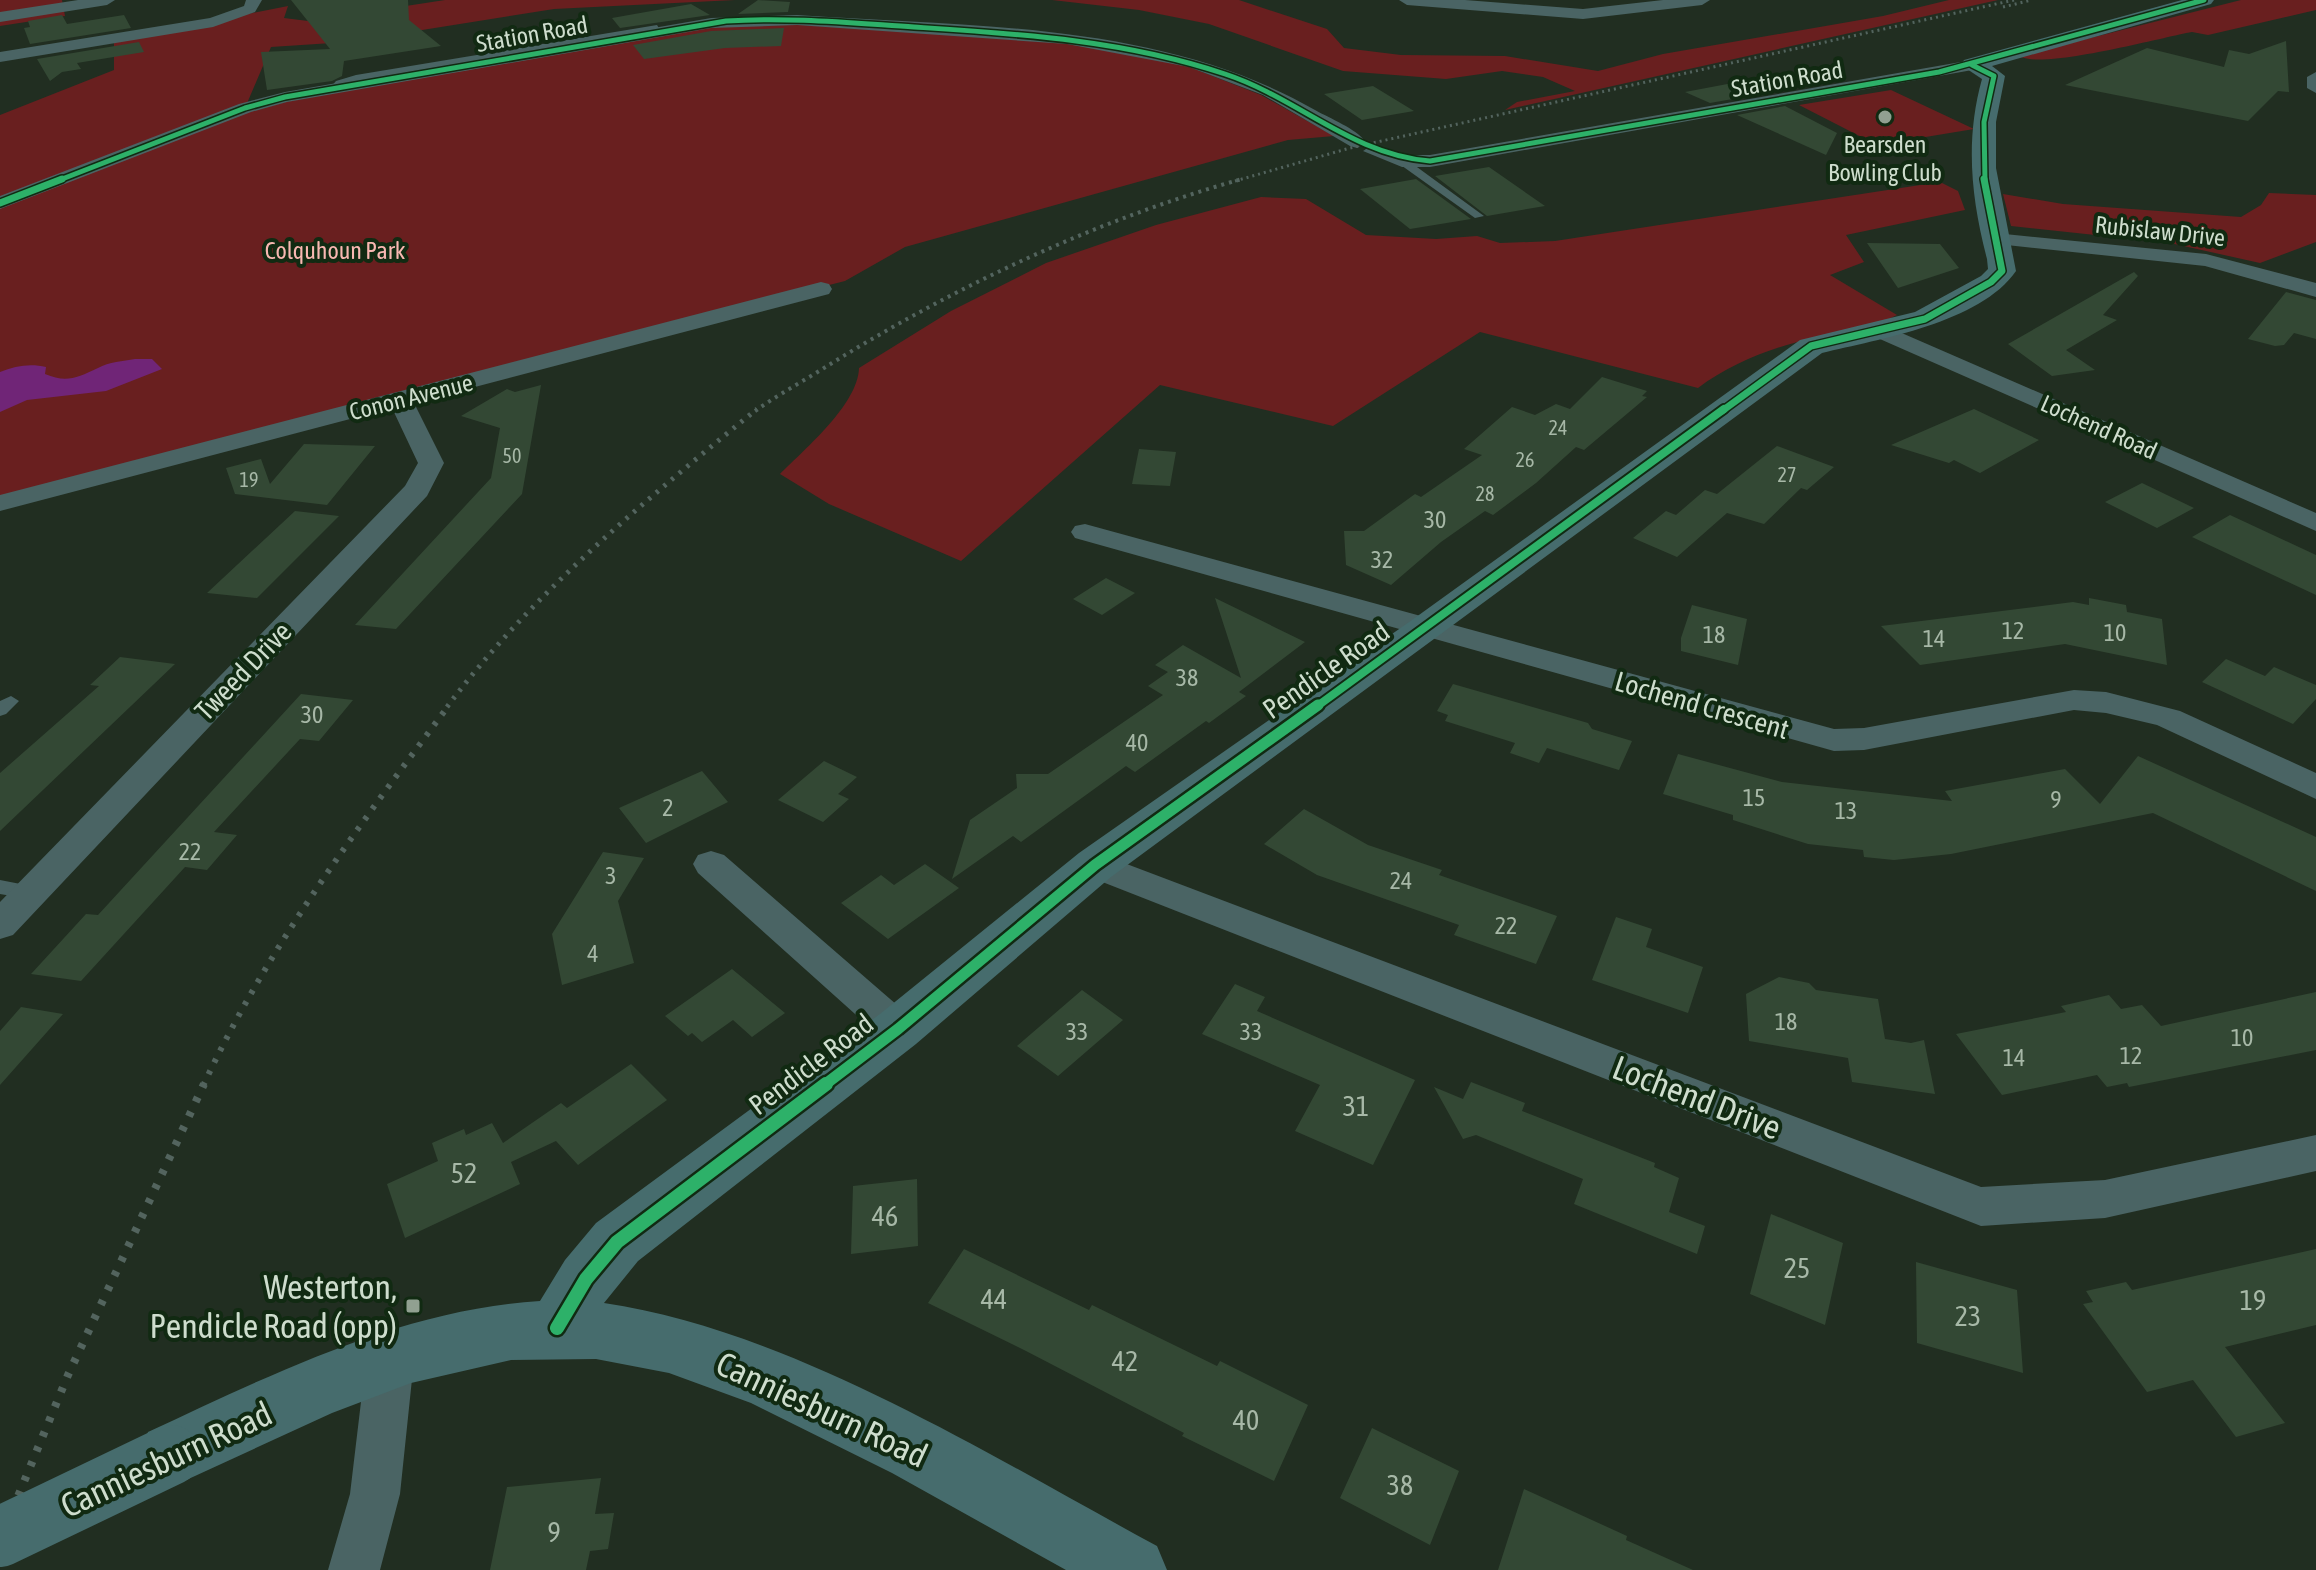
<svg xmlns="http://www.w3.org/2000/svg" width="2316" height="1570" viewBox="0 0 2316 1570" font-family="'Asap Condensed',sans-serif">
  <rect width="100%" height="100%" fill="#212e21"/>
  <!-- green -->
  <path fill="#691f1f" d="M0,0h62l3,16 -65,10z
    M445,0h290l-181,9 -207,33 -76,5 -26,61 3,4 53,-14 444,-77 316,21 126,24 74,29 73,41 -46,4 -383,107 -60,34 -845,215v-381l114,-45v-30l174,-34 -4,12 24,3z
    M1052,0h187l88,29 17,19 57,7 104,1 93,15 65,-17 220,-38 66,-16h49l-493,110 12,-8 58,-11 -32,-14 -41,-6 -56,8 -103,-8 -134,-47 -70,-14z
    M2241,0h75v10l-108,25 -16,-3c-33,6 -150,38 -173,24z
    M1891,90l83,39 -97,16 -78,-40z
    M1940,182l18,9 7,19 -119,25 18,27 -34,13 67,40c-33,17 -68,17 -103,28 -34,9 -68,24 -96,45l-218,-56 -147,94 -173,-41 -199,176 -132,-57 -49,-30c26,-26 78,-70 79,-106l92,-57 95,-48 110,-38 105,-28 45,2 60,36 70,4 41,-3 23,7 55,-2z
    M2269,193l47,2v47l-56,21 -90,-20 -159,-17 -8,-32 60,10 178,13 20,-12z"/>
  <!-- water -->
  <path fill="#702577" d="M135,359h17l10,10 -56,22 -79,9 -27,12v-40c15,-6 30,-9 46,-5l-1,7c21,9 32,4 53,-6 11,-6 25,-7 37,-9z"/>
  <!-- building -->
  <path fill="#334834" d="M291,0h117l1,20 32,26 -97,15 -2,15 -10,5 -65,9 -6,-38 69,-3z
    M758,0l32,2 -2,10 -50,2z
    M691,4l19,11 -90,13 -8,-10z
    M62,15l5,9 57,-9 7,13 -101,16 -6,-16 6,-1 -2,-6z
    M784,28l-3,18 -56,2 -81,11 -11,-14 78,-14z
    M2286,41l3,51 -11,-1 -30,30 -183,-36 82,-37 77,19 5,-17 20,4z
    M139,42l5,10 -67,11 4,6 -19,3 -12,9 -13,-22z
    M1738,82l23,12 -51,9 -25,-11z
    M1373,86l41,25 -52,9 -38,-26z
    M1785,106l52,27 -11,22 -89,-40z
    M1489,167l56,39 -58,10 -52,-40z
    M1416,179l55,40 -61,10 -50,-40z
    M1867,243l73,1 19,24 -61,20z
    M2134,272l4,4 -35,39 14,5 -51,30 29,20 -43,6 -44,-32z
    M2286,292l30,8v39l-22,-6 -10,12 -9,1 -27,-7z
    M1602,377l45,14 -5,5 5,1 -63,53 -8,-3 -40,36 -43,32 -8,-4 -44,31 -50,43 -45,-20 -2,-34h20l51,-37 6,3 61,-42 -18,-6 48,-42 23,8 21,-11 14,5z
    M541,385l-19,109 -126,135 -41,-4 136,-147 9,-50 -39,-12 46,-27 8,3z
    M1974,409l65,31 -59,33 -26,-13 -5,3 -58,-18z
    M304,444l71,2 -48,59 -92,-11 -9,-26 35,-9 9,25z
    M1777,446l57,21 -27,23 -6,-2 -37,36 -37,-11 -50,44 -44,-19 33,-27 10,4 29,-25 12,4z
    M1139,449l37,3 -6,34 -38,-2z
    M2142,483l52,25 -37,20 -52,-26z
    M295,511l44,5 -82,82 -50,-5z
    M2230,515l86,40v40l-124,-58z
    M1106,578l29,15 -33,22 -29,-16z
    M1215,598l90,44 -66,50 7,4 -37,27 -3,-2 -71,51 -9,-6 -105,76 -8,-6 -61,43 18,-59 47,-32 -1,-14h32l115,-79 -15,-9 20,-14 -13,-7 28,-20 58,33z
    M2089,598l37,7 1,7 35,7 5,46 -102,-21 -145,21 -39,-39 192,-24 16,3z
    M1692,605l55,14 -9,46 -57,-14v-13z
    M120,657l55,7 -175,167v-58l99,-87 -9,-1z
    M2226,659l39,17 9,-9 42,18v14l-23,25 -91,-42z
    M1453,684l135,39 4,6 40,12 -13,29 -72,-22 -8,15 -29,-10 5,-10 -70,-22 3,-6 -11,-4z
    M301,694l52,6 -34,41 -19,-2 -86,93 23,3 -30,35 -22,-3 -104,114 -50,-7 55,-60 12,1z
    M1678,754l104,28 170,19 -7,-10 120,-22 35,35 38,-48 178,81v54l-163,-78 -202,41 -57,6 -30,-3 -1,-7 -55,-6 -75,-24v-5l-70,-21z
    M824,761l33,16 -19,17 11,5 -26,23 -45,-22z
    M702,771l26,31 -82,41 -27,-35z
    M1304,809l64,36 74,25 -3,5 118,41 -21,48 -82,-29 5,-10 -142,-50 -53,-31z
    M603,852l41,6 -26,43 16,62 -72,22 -10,-51z
    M925,864l34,24 -71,51 -47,-36 40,-28 13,10z
    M1616,917l36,12 -6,18 57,20 -15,46 -96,-33z
    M732,969l53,44 -33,24 -19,-17 -31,22 -10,-9 -4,3 -23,-20z
    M1779,977l30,6 7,7 62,9 7,40 26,4 13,-3 11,54 -83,-12 -4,-24 -99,-17 -3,-47z
    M1235,984l30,13 -8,14 158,69 -42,85 -78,-34 25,-46 -118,-51z
    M1082,990l41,30 -65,56 -41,-30z
    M2316,992v58l-187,37 -2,-4 -20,4 -10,-12 -95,20 -46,-61 110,-22 -5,-6 48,-11 12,14 21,-4 19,21z
    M21,1007l42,7 -63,71v-54z
    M631,1064l36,36 -89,65 -22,-24 -45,21 9,22 -115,54 -18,-54 51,-23 -6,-18 32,-14 2,6 26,-12 11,20 58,-40 6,5z
    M1471,1082l54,21 -3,8 133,52 -1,4 25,11 -10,34 36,14 -8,28 -123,-50 9,-25 -107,-44 -13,4 -29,-52 29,12z
    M917,1179l1,67 -67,8 2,-68z
    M1771,1214l72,29 -18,82 -75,-31z
    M964,1249l125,61 3,-5 125,61 3,-5 88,44 -34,76 -92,-45 2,-3 -158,-82 -98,-48z
    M2316,1249v76l-91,22 60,76 -49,14 -43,-57 -46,12 -64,-88 10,-2 -7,-11 40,-9 6,8z
    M1916,1262l101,28 6,83 -106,-30z
    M1372,1428l87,43 -29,74 -90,-47z
    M601,1478l-6,36 19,-1 -6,36 -18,2 -4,19h-96l17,-83z
    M1524,1489l103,47 -1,4 67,30h-195z"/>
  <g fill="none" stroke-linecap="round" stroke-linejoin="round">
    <!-- lane -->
    <path fill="#4a6464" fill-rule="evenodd" d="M657,25l3,5 -303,51 -15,4 -7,6 -5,-3 6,-7 20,-6z
      M1398,159h8l78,57 -9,2 -77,-55z
      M11,696l8,5 -13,13 -6,2v-15z
      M0,880l36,7 3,5 -3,5 -7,2 -29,-5z"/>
    <!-- street -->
    <path fill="#4a6464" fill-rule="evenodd" d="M78,0h37l-8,5 -107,17v-10z
      M246,0h16l-7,12 -42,15 -213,35v-10l210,-34 34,-12z
      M1399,0h66l118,9 80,-9h47l-8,5 -119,14 -176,-14z
      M797,15c173,12 363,6 518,95 16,9 40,18 51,32l-9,6 -7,-2 -87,-51 -74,-28 -122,-23 -270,-19 -86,3 -424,74 -36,10 -251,97v-13l239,-92 46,-12 426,-74z
      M1972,60l6,1v8l-548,98h-28l-39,-16 9,-6 32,10h26z
      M2316,72v21l-9,-5v-11z
      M1995,233l211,21 110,29v14l-111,-31 -217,-23 -3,-4z
      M821,282l8,2 3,5 -3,5 -415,109 30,60 -17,33 -414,439 -13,4v-37l405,-416 13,-23 -26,-55 -392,103v-16z
      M1881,324l435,189v18l-443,-195 -4,-5z
      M1085,524l749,205 30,-1 210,-38 32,2 74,19 136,62v26l-159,-74 -51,-12 -32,-3 -210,40 -30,1 -759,-213 -4,-6 4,-6z
      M711,851l13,4 188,163 6,11 -6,11 -14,5 -14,-5 -186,-167 -5,-9 5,-9z
      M1095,852l886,335 124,-7 211,-45v36l-211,47 -124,8 -899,-352 -5,-9 5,-9z
      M390,1337l17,7 7,16 -14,134 -20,76h-52l22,-76 16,-134 7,-16z"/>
    <!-- secondary -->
    <path fill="#466c6d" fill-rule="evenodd" d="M2182,0h32l-3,4 -219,62 13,10 -9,46v46l20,103c-36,52 -137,68 -194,82l-711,524 -195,167 -278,217 -34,42c187,27 388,154 553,243l10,24h-101l-174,-97 -141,-70 -82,-30 -73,-14 -85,1 -100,23 -79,30 -161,74 -23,-9 -9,-23 9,-23c123,-57 254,-123 392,-131l25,-41 31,-37 284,-209 199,-161 333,-233 388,-280 115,-28 66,-36 7,-7 -1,-10c-16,-61 -22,-119 -5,-180l-21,-14 3,-5z"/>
    <!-- rail-far4 -->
    <path stroke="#53645e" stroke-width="3" stroke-dasharray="2 4" stroke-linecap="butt" d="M2003,7l29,-7
      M1235,181l115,-33 664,-148"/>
    <!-- rail-far3 -->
    <path stroke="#53645e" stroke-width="4" stroke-dasharray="3 5" stroke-linecap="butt" d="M755,411c24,-17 52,-32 77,-48 128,-79 265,-143 410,-184"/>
    <!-- rail-far2 -->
    <path stroke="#53645e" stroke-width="5" stroke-dasharray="3 7" stroke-linecap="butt" d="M447,707c86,-115 200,-208 310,-298"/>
    <!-- rail-far1 -->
    <path stroke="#53645e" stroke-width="6" stroke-dasharray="4 9" stroke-linecap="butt" d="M203,1086c64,-138 156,-260 246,-381"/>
    <!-- rail -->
    <path stroke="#53645e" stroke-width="8" stroke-dasharray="5 11" stroke-linecap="butt" d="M0,1540l68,-165 136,-291"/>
    <!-- secondary-bridge -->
    <path stroke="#466c6d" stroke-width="60" d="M0,1537l171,-82"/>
    <defs>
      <path id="cycleway-far4" d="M1972,65l22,11 -10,46 1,59
        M57,181l188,-73 40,-11 441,-76c63,-4 125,2 188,6 106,7 210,13 311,47 73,24 127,81 205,87l509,-89 265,-72"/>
      <path id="cycleway-far3" d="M0,203l62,-24
        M1722,411l89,-65 114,-27 66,-37 11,-11 -18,-92"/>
      <path id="cycleway-far2" d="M1316,707l408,-298"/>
      <path id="cycleway-far1" d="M823,1086l75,-57 197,-164 223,-160"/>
      <path id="cycleway" d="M557,1328l29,-49 31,-37 209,-158"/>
    </defs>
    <!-- cycleway-far4 casing -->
    <use href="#cycleway-far4" stroke="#112a12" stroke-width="8"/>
    <!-- cycleway-far3 casing -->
    <use href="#cycleway-far3" stroke="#112a12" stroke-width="10"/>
    <!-- cycleway-far2 casing -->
    <use href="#cycleway-far2" stroke="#112a12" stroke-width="12"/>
    <!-- cycleway-far1 casing -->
    <use href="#cycleway-far1" stroke="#112a12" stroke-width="16"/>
    <!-- cycleway casing -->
    <use href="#cycleway" stroke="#112a12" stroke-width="19"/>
    <!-- cycleway-far4 -->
    <use href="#cycleway-far4" stroke="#2db169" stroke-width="5"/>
    <!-- cycleway-far3 -->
    <use href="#cycleway-far3" stroke="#2db169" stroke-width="7"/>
    <!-- cycleway-far2 -->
    <use href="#cycleway-far2" stroke="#2db169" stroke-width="8"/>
    <!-- cycleway-far1 -->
    <use href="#cycleway-far1" stroke="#2db169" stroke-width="11"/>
    <!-- cycleway -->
    <use href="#cycleway" stroke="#2db169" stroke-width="14"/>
  </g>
  <!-- markers -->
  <g fill="#91a091" stroke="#112a12" stroke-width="3">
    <circle cx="1885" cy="117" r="8"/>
    <rect x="405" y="1298" width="16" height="16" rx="4"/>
  </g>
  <g text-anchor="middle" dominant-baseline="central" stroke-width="8" stroke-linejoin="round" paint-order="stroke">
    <!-- far-number labels -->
    <g font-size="20" fill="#a7b8a7">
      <text x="1558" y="427">24</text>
      <text x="512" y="455">50</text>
      <text x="1525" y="459">26</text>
      <text x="1787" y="474">27</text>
      <text x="249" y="479">19</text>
      <text x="1485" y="493">28</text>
    </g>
    <!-- far-street labels -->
    <g font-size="24" fill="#ceddcd" stroke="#112a12">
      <text transform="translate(532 34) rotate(-10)">Station Road</text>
      <text transform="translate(1787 79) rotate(-10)">Station Road</text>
      <text transform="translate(2160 231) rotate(6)">Rubislaw Drive</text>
      <text transform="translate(411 397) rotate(-14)">Conon Avenue</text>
      <text transform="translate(2099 427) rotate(24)">Lochend Road</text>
    </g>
    <!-- far-poi labels -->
    <g font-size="24" fill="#ceddcd" stroke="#112a12">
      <text x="1885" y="144">Bearsden<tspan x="1885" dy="28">Bowling Club</tspan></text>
    </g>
    <!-- far-park labels -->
    <g font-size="24" fill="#f9b8b2" stroke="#112a12">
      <text x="335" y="250">Colquhoun Park</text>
    </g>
    <!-- number labels -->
    <g font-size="24" fill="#a7b8a7">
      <text x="1435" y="519">30</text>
      <text x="1382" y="559">32</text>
      <text x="2013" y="630">12</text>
      <text x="2115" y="632">10</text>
      <text x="1714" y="634">18</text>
      <text x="1934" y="638">14</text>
      <text x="1187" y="677">38</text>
      <text x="312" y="714">30</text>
      <text x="1137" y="742">40</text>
      <text x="1754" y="797">15</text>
      <text x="2056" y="799">9</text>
      <text x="668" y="807">2</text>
      <text x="1846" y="810">13</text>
      <text x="190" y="851">22</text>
      <text x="611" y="875">3</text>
      <text x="1401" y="880">24</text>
      <text x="1506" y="925">22</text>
      <text x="593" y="953">4</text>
      <text x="1786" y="1021">18</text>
      <text x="1077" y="1031">33</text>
      <text x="1251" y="1031">33</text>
      <text x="2242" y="1037">10</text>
      <text x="2131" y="1055">12</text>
      <text x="2014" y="1057">14</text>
    </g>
    <!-- street labels -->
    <g font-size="28" fill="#ceddcd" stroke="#112a12">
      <text transform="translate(1326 670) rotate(-35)">Pendicle Road</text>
      <text transform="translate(243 671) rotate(-46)">Tweed Drive</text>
      <text transform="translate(1702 705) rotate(16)">Lochend Crescent</text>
      <text transform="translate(811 1064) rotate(-37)">Pendicle Road</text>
    </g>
    <!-- near-number labels -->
    <g font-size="28" fill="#a7b8a7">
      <text x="1356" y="1106">31</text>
      <text x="464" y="1173">52</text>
      <text x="885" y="1216">46</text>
      <text x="1797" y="1268">25</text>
      <text x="994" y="1299">44</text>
      <text x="2253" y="1300">19</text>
      <text x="1968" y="1316">23</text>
      <text x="1125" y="1361">42</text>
      <text x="1246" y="1420">40</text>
      <text x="1400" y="1485">38</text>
      <text x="554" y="1532">9</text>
    </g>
    <!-- near-street labels -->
    <g font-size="34" fill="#ceddcd" stroke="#112a12">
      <text transform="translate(1697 1097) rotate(21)">Lochend Drive</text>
      <text transform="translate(822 1409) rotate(25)">Canniesburn Road</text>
      <text transform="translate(166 1459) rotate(-25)">Canniesburn Road</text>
    </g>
    <!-- near-poi labels -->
    <g font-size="34" fill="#ceddcd" stroke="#112a12" text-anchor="end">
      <text x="397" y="1286">Westerton,<tspan x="397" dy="39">Pendicle Road (opp)</tspan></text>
    </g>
  </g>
</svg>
